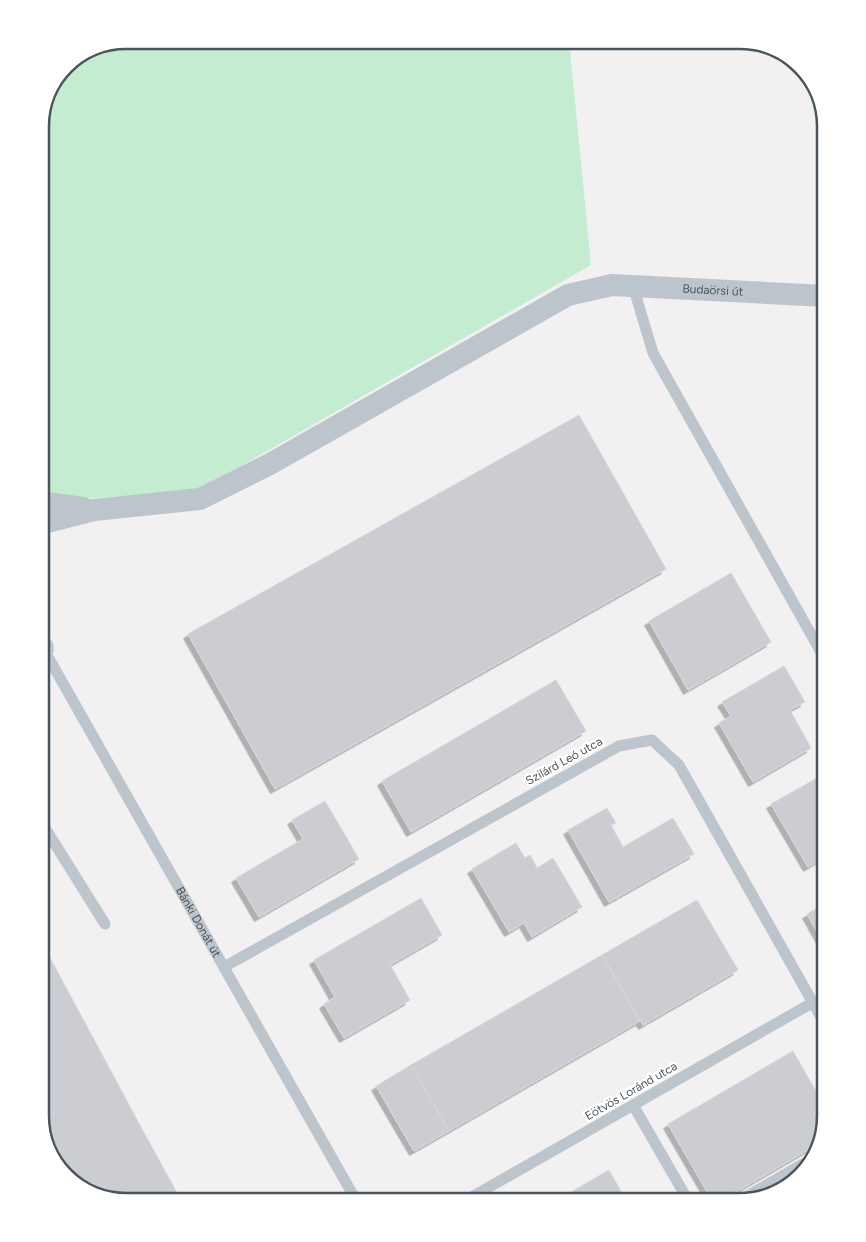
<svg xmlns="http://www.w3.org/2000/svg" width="866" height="1242" viewBox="0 0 866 1242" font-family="Figtree,sans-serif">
  <defs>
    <filter id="shadow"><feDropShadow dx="-4.5" dy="4.5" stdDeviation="0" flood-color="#0004"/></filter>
  </defs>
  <rect width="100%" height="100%" fill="#f2f0f0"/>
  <!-- green -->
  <path fill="#c3ecd1" d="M126,40h443l22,225 -352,202 -47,24 -138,10 -14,-5v-376l9,-33 20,-26z"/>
  <!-- building -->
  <path fill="#cbcdd2" stroke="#d5d7db" filter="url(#shadow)" d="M579,415l87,154 -391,220 -87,-155z
    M731,573l40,69 -83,48 -39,-69z
    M784,666l21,36 -15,8 21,38 -58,34 -34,-59 12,-7 -9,-14z
    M556,680l30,51 -175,101 -29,-51z
    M826,773v83l-18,11 -37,-63z
    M325,801l34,58 -100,58 -23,-39 67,-39 -11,-19z
    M607,808l9,15 -5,2 12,22 50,-29 21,36 -85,48 -41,-72z
    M516,843l9,15 5,-3 7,13 16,-10 29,49 -50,30 -8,-14 -15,9 -37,-63z
    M421,898l21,37 -52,30 20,35 -66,38 -20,-34 11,-7 -21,-37z
    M697,900l41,70 -95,55 -41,-70z
    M826,903v45l-19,-34z
    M40,939l102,190 40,73h-62l-37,-12 -32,-31 -11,-43z
    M602,955l38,66 -191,110 -38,-66z
    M793,1051l33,58v8l-3,12 -4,2 2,4 -3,9 -99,58h-6l-45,-78z
    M411,1065l38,66 -35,20 -38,-65z
    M609,1170l18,32h-73z"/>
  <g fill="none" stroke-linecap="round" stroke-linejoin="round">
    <!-- lane -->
    <g stroke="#bdc5cc" stroke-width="11">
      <path d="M633,286l20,67 173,308"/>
      <path id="s1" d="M43,648l314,554"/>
      <path d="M40,820l65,104"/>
      <path d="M224,967l395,-221 33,-6 27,25 147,261"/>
      <path d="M633,1105l56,97"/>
      <path d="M463,1202l349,-199"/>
      <path d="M737,1202l78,-45"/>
    </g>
    <!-- street -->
    <g stroke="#bdc5cc" stroke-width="22">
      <path d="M40,502l43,6"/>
      <path id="s2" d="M40,526l7,-4 47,-12 106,-11 70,-35 298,-169 44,-10 214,11"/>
      <path d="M40,643l3,5"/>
    </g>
  </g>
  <g text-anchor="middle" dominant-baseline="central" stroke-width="5" stroke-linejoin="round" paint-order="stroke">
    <!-- street labels -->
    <g font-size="12" fill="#4a545c" stroke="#fff">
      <text stroke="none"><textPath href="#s2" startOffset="730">Budaörsi út</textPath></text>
      <text transform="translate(564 761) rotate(-29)">Szilárd Leó utca</text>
      <text stroke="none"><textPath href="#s1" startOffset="315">Bánki Donát út</textPath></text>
      <text transform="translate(631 1091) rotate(-30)">Eötvös Loránd utca</text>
    </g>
  </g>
  <!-- crop -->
  <path d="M0 0H866V1242H0ZM126 49H740A77 77 0 0 1 817 126V1116A77 77 0 0 1 740 1193H126A77 77 0 0 1 49 1116V126A77 77 0 0 1 126 49Z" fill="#fff" fill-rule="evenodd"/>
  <path fill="none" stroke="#4a545c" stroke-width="2.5" d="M126 49H740A77 77 0 0 1 817 126V1116A77 77 0 0 1 740 1193H126A77 77 0 0 1 49 1116V126A77 77 0 0 1 126 49Z"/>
</svg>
